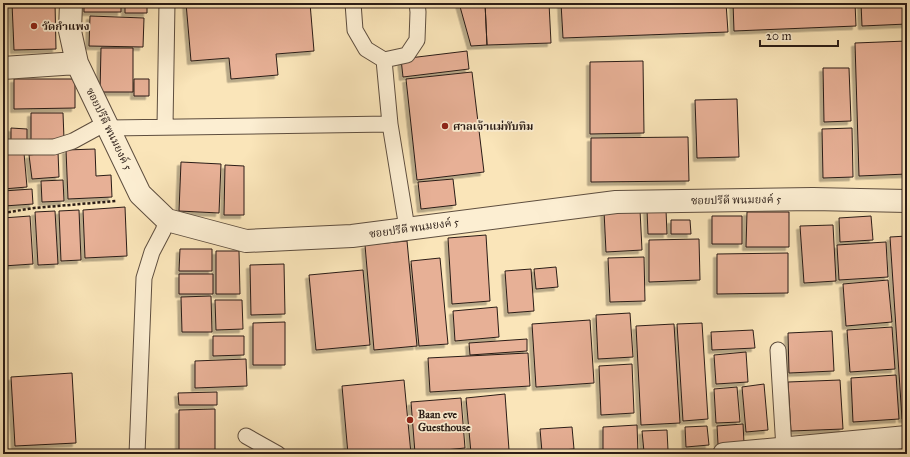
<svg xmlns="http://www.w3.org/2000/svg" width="910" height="457" viewBox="0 0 910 457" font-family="'IM FELL Great Primer','Noto Serif Thai',serif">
  <defs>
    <filter id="shadow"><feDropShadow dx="-3.5" dy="3.5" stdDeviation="0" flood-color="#0004"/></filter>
  </defs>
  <rect width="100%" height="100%" fill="#fae5b9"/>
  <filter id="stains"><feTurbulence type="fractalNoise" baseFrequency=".005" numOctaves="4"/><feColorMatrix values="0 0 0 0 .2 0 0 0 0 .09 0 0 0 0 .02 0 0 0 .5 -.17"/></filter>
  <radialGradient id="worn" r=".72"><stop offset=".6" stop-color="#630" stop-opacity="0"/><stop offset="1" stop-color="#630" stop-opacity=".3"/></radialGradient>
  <!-- building -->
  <path fill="#e7b096" stroke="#2a1c16" filter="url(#shadow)" d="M12,3h43l1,46 -42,1z
    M84,3h37v9h-37z
    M125,3h22v10h-22z
    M186,3h124l4,48 -38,3 2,21 -47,4 -2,-21 -38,3z
    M459,3h26l2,42 -16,1z
    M485,3h64l2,40 -64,2z
    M561,3h165l2,29 -165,6z
    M733,3h122l1,23 -122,5z
    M861,3h46v21l-45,2z
    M90,16l54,2 -1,29 -54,-1z
    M907,41v133l-48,2 -4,-133z
    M101,48h32v44h-33z
    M467,51l2,18 -66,8 -2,-18z
    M643,61l1,72 -54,1v-72z
    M823,68h26l2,53 -27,1z
    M472,72l12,100 -67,8 -11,-101z
    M14,79h61v29l-61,1z
    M134,79h15v17h-15z
    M3,82l2,54h-2z
    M737,99l2,58 -42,1 -2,-58z
    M31,113h32l1,26 -33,1z
    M11,128l16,1v13h-16z
    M852,128l1,49 -30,1 -1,-49z
    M688,137l1,44 -98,1v-44z
    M95,149l1,27 15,-1 1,22 -44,2 -2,-49z
    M58,152l1,25 -27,2 -3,-24z
    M24,153l3,34 -24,2v-35z
    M181,162l40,2 -2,49 -40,-2z
    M225,165l19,1v49h-20z
    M453,179l3,26 -35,4 -3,-27z
    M63,180l1,21 -22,1 -1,-21z
    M32,189l1,15 -29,2 -1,-15z
    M125,207l2,49 -42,2 -2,-48z
    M79,210l2,50 -20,1 -2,-50z
    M640,210l2,40 -36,2 -2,-41z
    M647,210h19l1,24h-19z
    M55,211l3,53 -20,1 -3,-53z
    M747,212h42v35h-43z
    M30,216l3,48 -30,2v-48z
    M712,216h30v28h-30z
    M871,216l2,24 -33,2 -1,-24z
    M671,220h19l1,14h-20z
    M833,225l3,56 -32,2 -4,-57z
    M486,235l4,66 -38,3 -4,-66z
    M907,236v183h-5l-12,-182z
    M699,239l1,41 -51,2v-42z
    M407,241l10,105 -43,4 -9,-105z
    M886,242l2,35 -49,3 -2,-35z
    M180,249h32v22h-33z
    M216,251h23l1,43h-24z
    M788,253v40l-71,1v-40z
    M644,257l1,44 -35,1 -2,-44z
    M440,258l8,86 -29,2 -8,-85z
    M284,264l1,50 -34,1 -1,-50z
    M556,267l2,20 -22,2 -2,-20z
    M531,269l3,42 -26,2 -3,-42z
    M363,270l7,75 -54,5 -7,-75z
    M179,274h34v20h-34z
    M888,280l4,42 -46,4 -3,-42z
    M211,296l1,36h-30l-1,-35z
    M215,300h27l1,29 -27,1z
    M497,307l2,30 -44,4 -2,-30z
    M630,313l3,44 -35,2 -2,-44z
    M590,320l4,63 -58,4 -4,-63z
    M285,322v43h-32v-42z
    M702,323l6,96 -25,2 -6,-97z
    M674,324l6,99 -39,2 -5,-99z
    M892,327l3,42 -45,3 -3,-42z
    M753,330l2,18 -43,2 -1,-18z
    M832,331l2,40 -45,2 -1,-40z
    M213,336h31v19l-31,1z
    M527,339v12l-57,4 -1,-12z
    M746,352l2,30 -32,2 -2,-29z
    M528,353l2,33 -100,6 -2,-34z
    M246,359l1,27 -52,2v-27z
    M632,364l2,49 -33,2 -2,-49z
    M72,373l4,70 -61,3 -4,-69z
    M896,375l3,44 -46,3 -2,-44z
    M404,380l7,74h-63l-6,-68z
    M840,380l3,49 -52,2 -3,-49z
    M764,384l4,46 -22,2 -4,-45z
    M737,387l3,35 -24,1 -2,-34z
    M217,392v13h-38l-1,-12z
    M505,394l4,56 -38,3 -5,-55z
    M461,398l4,50 -50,5 -4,-51z
    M215,409v45h-36v-44z
    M743,424l1,19 -26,1 -1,-18z
    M637,425l1,28 -35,1v-27z
    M707,426l2,19 -23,2 -1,-20z
    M572,427l2,22 -32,3 -2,-23z
    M667,430l1,20 -24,2 -2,-21z"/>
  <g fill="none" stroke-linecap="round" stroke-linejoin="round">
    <defs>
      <path id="service" d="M353,3l2,27 11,19 18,11
        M390,124l-6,-64 23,-5 10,-15 1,-28 -1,-9
        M165,126l2,-123
        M108,128l282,-4 15,92 2,13
        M3,147h51l19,-6 33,-18
        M778,350l6,99
        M246,436l32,18
        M137,454l7,-176 8,-26 11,-21 4,-11"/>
      <path id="minor" d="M71,3l-1,28 7,32 63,131 27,26 79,21 106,-5 264,-34 197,-3 94,2
        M3,68l74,-5
        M724,454l183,-17"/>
    </defs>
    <!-- service casing -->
    <use href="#service" stroke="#5e4e3f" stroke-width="17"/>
    <!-- minor casing -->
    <use href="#minor" stroke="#5e4e3f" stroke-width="24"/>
    <!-- path -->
    <path stroke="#2a1c16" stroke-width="2.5" stroke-dasharray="3 2" stroke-linecap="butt" d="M3,213l31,-5 82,-7"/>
    <!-- service -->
    <use href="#service" stroke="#fceed2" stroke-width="15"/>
    <!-- minor -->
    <use href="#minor" stroke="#fceed2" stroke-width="22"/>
  </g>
  <!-- markers -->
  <g fill="#8f2418" stroke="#fceed2" stroke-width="1.5">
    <circle cx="34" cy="26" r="4"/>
    <circle cx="445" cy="126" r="4"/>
    <circle cx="410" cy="420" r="4"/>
  </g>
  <g text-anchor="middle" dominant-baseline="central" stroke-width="3.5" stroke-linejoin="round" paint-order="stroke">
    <!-- poi labels -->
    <g font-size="11" font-weight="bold" fill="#2a1c16" stroke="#fceed2" text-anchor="start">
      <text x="42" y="26">วัดกำแพง</text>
      <text x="453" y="126">ศาลเจ้าแม่ทับทิม</text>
      <text x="418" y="414">Baan eve<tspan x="418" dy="13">Guesthouse</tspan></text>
    </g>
    <!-- street labels -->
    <g font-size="11" fill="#2a1c16" stroke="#fceed2">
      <text transform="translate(109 129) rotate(64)">ซอยปรีดี พนมยงค์ 5</text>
      <text transform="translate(736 200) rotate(-1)">ซอยปรีดี พนมยงค์ 5</text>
      <text transform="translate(414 228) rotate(-8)">ซอยปรีดี พนมยงค์ 5</text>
    </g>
  </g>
  <!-- margin -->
  <rect width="910" height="457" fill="none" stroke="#fae5b9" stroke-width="16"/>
  <rect x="4" y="4" width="902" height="449" fill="none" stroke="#2a1c16" stroke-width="2"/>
  <rect x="8" y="8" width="894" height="441" fill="none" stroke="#2a1c16"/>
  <!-- scale -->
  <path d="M760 40v6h78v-6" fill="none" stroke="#2a1c16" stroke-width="2"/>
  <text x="766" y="40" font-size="12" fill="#2a1c16" stroke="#fceed2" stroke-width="3" paint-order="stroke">20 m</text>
  <rect width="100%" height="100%" filter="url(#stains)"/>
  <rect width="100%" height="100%" fill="url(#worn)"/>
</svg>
